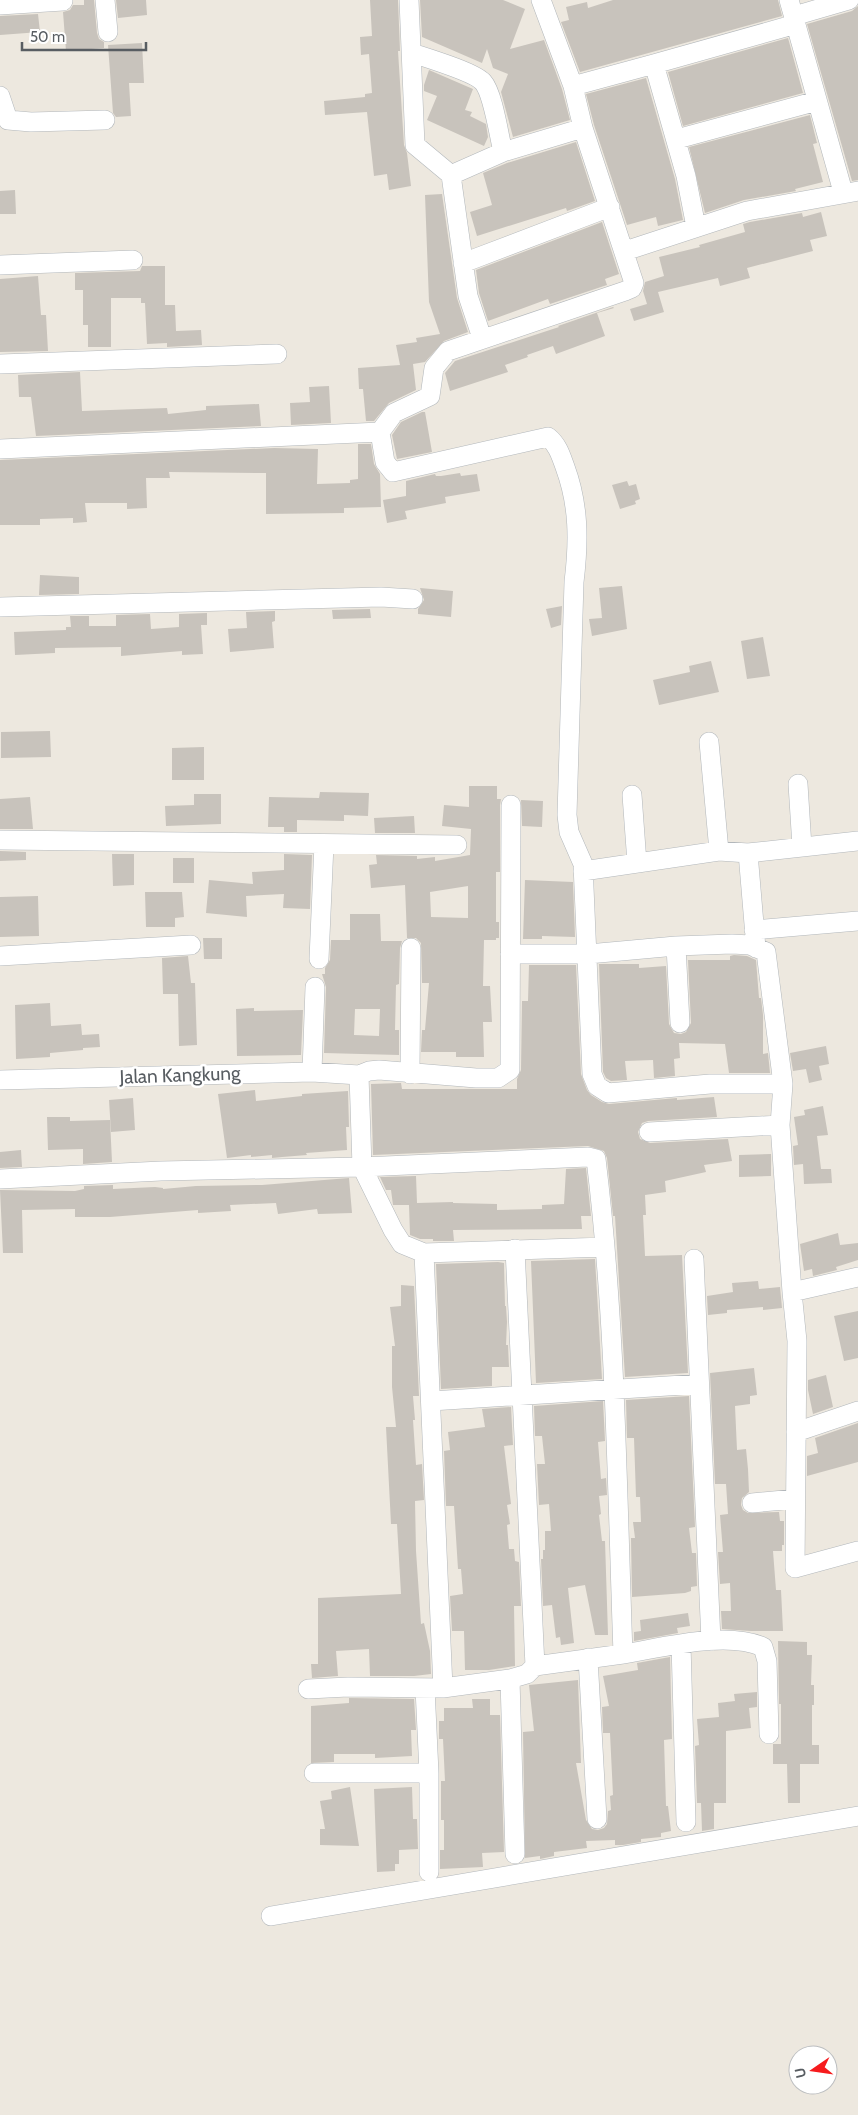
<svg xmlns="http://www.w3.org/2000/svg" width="858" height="2115" viewBox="0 0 858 2115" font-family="Cabin,sans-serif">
  <rect width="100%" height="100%" fill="#ede8df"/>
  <!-- building -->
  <path fill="#c8c3bc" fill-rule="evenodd" d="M84,0h10l3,33 2,6 5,3v6l-38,3 -3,-39 7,-2 3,-5h11z
    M116,0h30l1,15 -29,3z
    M370,0h28l2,51h-2l6,94 3,8 4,33 -22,4 -2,-16 -13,2 -7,-64 -42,3 -1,-14 41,-4v-3l7,-1 -3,-39 -8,1 -1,-18 12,-1z
    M420,0h83l22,9 -15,40 34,-9 18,49 8,31 -57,17 -12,-45 7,-18 -15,-6 -6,-19 -5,14 -60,-26z
    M613,0h165l4,16 -202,56 -19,-50 8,-2 -3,-13 21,-5 1,6z
    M858,6v174l-6,1 -45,-157 45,-13z
    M38,14l2,18 -40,3v-19z
    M788,38l15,55 -120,33 -15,-54z
    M142,43l2,40h-15l2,33 -15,1 -3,-4 -5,-68z
    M429,70l44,19 -8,21 7,2 -2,4 16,8 2,13 -4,9 -57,-26 10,-24 -13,-5v-6z
    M646,78l29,101 8,41 -25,6 -2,-9 -29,8 -33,-100 -8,-31z
    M810,115l7,28 -4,1 10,38 -28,7 1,2 -52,9 -39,13 -16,-66z
    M576,142l19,59 -28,10 -1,-3 -89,28 -7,-24 22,-7 -9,-32 24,-10z
    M15,190l1,24h-16v-23z
    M442,194l15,104 11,34 -24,9 -19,21 -12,2 3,26 -27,13 -15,18h-8l-3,-32h-4l-1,-21 42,-3 -4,-20 21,-3 -1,-4 24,-4 -11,-32 -4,-107z
    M821,212l6,24 -17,4 3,11 -66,17 3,10 -30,8 -2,-8 -60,14 6,20 -30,9 -4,-12 17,-5 -4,-13 2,-9 19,-6 -5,-19 41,-10 -1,-2 46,-13 -2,-8 7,-2 52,-9 1,4z
    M602,222l17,52 -14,5 2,6 -57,19 -2,-5 -60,22 -9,-28 -3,-23z
    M142,266h23v39h10l1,26 25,-1 1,15 -35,2v-4l-20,1 -2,-41h-4v-5h-30v49h-23v-22h-5v-35h-8v-17l65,-2z
    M38,276l3,39h5l2,36 -48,1v-73z
    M613,307l1,1 -17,5 8,23 -49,18 -3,-8 -26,9 1,2 -23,8 3,7 -58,19 -5,-18 10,-12 104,-34 -1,-1z
    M80,372l2,39 85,-3 1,6 38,-4v-4l53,-2 2,22 -225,10 -5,-39h-12l-1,-22z
    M329,386l2,37 -40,2 -1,-22 20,-1 -1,-15z
    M422,412h3l7,40 -35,7 -5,-24 9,-13z
    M358,444h13l3,20 6,10 1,33 -37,1v5l-78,1v-41l-97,-1 1,6h-24l1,30 -20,1v-6h-42l2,19 -14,1v-5l-33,1v6h-40v-65l274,-12 44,1 -1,35 33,-1v-3l8,-1z
    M460,473l1,3 16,-2 3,17 -35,6 1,6 -41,8 2,8 -20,4 -4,-23 23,-4v-15l29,-7 1,2h5z
    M627,481l2,5 7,-2 4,15 -5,2 1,3 -16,5 -8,-24z
    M40,575l39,2v17l-40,1z
    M622,586l5,43 -35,7 -3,-17 13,-1 -3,-30z
    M420,588l33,3 -2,26 -33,-3v-5l6,-9z
    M562,606l-1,19 -10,3 -5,-19z
    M370,609l1,9 -38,1 -1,-9z
    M275,611v10l-3,1 2,26 -44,4 -2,-23 19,-1 -1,-16z
    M207,613v12h-6l2,29 -21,1v-4l-61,5v-9l-66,1v5l-40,2 -1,-23 52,-2v-3h5l-1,-11h19v10h27v-11l34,-1 1,15 28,-2v-13z
    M763,637l7,39 -23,3 -6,-38z
    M711,661l8,31 -60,13 -6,-25 37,-8 -1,-6z
    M50,731l1,26 -50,1v-26z
    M204,747v33h-32v-32z
    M469,786h28v13h4l-1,6v67h-4v50h3v16h-3v2h-12l-1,46h7l2,36h-9l1,35h-28v-5h-35l1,-22h3l4,-47h-7l-1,-40 -5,-5h-9l-2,-53 -34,3 -2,-23 8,-1 -1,-9 41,1v3l18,-2v4l35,-6 1,-26 -29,-3 2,-21 25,2zM468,886v32l-37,-1 -1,-25z
    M320,792l49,1 -1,23 -24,-1v6l-47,-1v12h-13v-5h-16l1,-30 50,1z
    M194,794h27v30l-55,2 -1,-20 29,-1z
    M30,797l3,32h-33v-30z
    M521,800l22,1 -1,26 -20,-1z
    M414,816l1,17h-40l-1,-15z
    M0,851l26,1v8l-26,1z
    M112,854h22v31l-21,1z
    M284,854l28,1 -2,54 -27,-1 1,-14 -38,2 1,21 -41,-4 3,-33 44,4 -1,-12 32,-2z
    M173,858h21v25h-21z
    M525,880l48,2 2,55 -33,-1v3h-19z
    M145,892h37l2,25 -9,1v9h-29z
    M38,896l1,40 -39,1v-40z
    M350,914h30l1,27h21l-2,7 -1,36 -3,1 -1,45h4v25l-75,-2 2,-66 -4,-13h3v-6l5,-8 1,-20h19zM355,1009h25l-1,27 -25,-1z
    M203,938h19v21h-18z
    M734,955l13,1 9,4 3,38h2l2,17v39l5,-1 2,20h-41l-4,-29 -46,-1 1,15 -6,1 1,17 -21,2 -1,-18 -28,1 2,19 -16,1 -5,-3 -3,-6 -4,-108h40v4l27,-2 3,58 5,9 7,1 5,-2 5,-9 -3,-63h42v-4z
    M188,956l3,27h4l2,62 -18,1 -1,-52h-15l-1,-36z
    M529,965h47l5,109 6,16 4,5 11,7 7,2 68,-6v2l37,-3 3,20 -69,4 -6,2 -4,9 2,7 10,4 78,-4 4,22 -28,4 2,7 -41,9 1,11 -21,3 1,20h-3l2,41 37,-1 6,118 -63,4 -10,-161h-2l-6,-58 -3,-7 -16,-5 -215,9 -2,-71 30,-1 1,6h115v-10l4,-9 1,-69h6z
    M50,1003l1,23 30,-2 1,11 17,-1 1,13 -17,1v2l-33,3v4l-34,2 -1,-54z
    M254,1008v3l49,-1 -2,45 -64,1 -1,-47z
    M826,1046l3,18 -10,2 3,14 -13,3 -3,-14 -13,2 -3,-18z
    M255,1090l1,11 46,-5v-2l46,-3 1,36h-3l1,23 -41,3 1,2 -25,2 -10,1v-3l-21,2v-2l-24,3 -9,-64z
    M133,1098l2,32 -24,2 -2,-32z
    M823,1106l5,29 -11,1 4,33h10l1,14 -28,1 -1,-20 -9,1 -1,-19 5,-1 -4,-28 11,-2 -1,-5z
    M47,1117h23v4l40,-1 2,42 -29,2v-15l-35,1z
    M21,1150l1,17 -22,1v-16z
    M771,1154v22l-32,1v-22z
    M586,1168l5,48h-10l1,13 -129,1 1,11h-21v-2h-13l-10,-4 -1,-30h-16l-2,-15h-5l-6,-13 36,-1 1,27 36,-1v1l44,1v6l45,-1v-4l22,-1 2,-35z
    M349,1178l3,35 -34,1 -1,-5 -39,5 -2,-11 -46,2 1,6 -33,2v-3l-88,7h-35v-8l-53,1 1,43h-20l-3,-63 75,1 9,-2v-3l29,-1v4l42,-2 8,1v1l33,-3 66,-1z
    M838,1233l2,12 18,-2v17l-22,7 1,3 -24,6 -1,-7 -8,2 -4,-27z
    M595,1259l7,120 -66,4 -5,-122z
    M498,1262l6,1 1,43h1l1,16 -1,23h2l1,22h-17v19l-51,3 -5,-125z
    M758,1281l1,8 21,-2 2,21 -19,2v-3l-36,3v3l-19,2 -1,-19 26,-4 -1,-9z
    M401,1285l13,1 5,110h-6l2,24h-2l3,45 6,-1 2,36 -9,1 1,50 5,73 3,-1 6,28 1,23 -17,2h-44l-1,-27 -33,2 2,25 -26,2 -1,-14h7v-66l83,-4 -4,-70h-6l-5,-97h10l-4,-40v-41h3l-5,-39 11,-1z
    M858,1311v47l-14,3 -10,-45z
    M754,1368l3,27 -7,1v8l-15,2 2,44 9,-1 2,20 1,23 -7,6 -1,7 2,5 5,3 31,-1 1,9h4v24h-2v6h-9l3,39h5l2,41h-32l-29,-2 -1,-18h10l-1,-28 -10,1 -2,-32h5l-3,-37 8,-1 -2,-30h-11l-5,-111z
    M826,1375l7,32 -20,7 -5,-24v-10z
    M689,1396l6,131 -6,1 3,25h4l1,33 -6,1v4l-6,2 -53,4 -1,-59h4l-2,-16h8l-1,-25h-4l-2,-59h-7l-1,-38z
    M603,1401l2,40 -7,1 3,37 5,-1 1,17 -8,1 2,18 -2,1 3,26h3l3,94h-13l-10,-50 -17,3 6,55 -13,2 -1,-8 -4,1 -4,-33 -9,1 -2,-47h2v-9h2v-19h6l-2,-27 -10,1 -2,-41h8l-3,-28h-7l-1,-30z
    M511,1407l2,38 -9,1 7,58 -4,1 3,19 -3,1 2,24h5l1,12 4,1 2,44h-7l1,60 -26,4h-24l-1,-39h-12l-2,-35 13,-2 -2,-25h-3l-4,-63h-8l-2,-55 6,-1 -2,-18 37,-5 -3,-18z
    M858,1423v39l-51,14v-20l11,-3 -3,-15z
    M688,1613l2,13 -13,2 1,5 -44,8v-9l7,-1 -1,-11z
    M778,1641l29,1v13h5l-1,30h3v20h-2v40h7v19h-19v39h-12l-1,-39h-14v-20h8v-40h-2z
    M670,1657l2,82 -8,1 2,66h2l3,25 -10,2v4l-20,2v3l-18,3h-8v-5l-29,1 1,7 -33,4v4l-14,3v-3l-15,2 -2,-126 11,-1 -5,-46 49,-5 3,83h-5l10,57 6,9 6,1 6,-2 3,-4 1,-13 3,-1 -1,-14 3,-1 -3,-62h-7l-1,-26 7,-1 -6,-30 35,-6 -1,-7z
    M757,1692v15l-8,1 2,20 -25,3v72h-12v26l-12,2 -1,-28h-4l-2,-57 4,-1 -2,-26 22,-2 -1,-14 17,-2 -1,-7z
    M349,1698l65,1 2,31h-5l1,26 -37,2v-4h-41v8l-23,1v-57l38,-3z
    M472,1699h18v16h10l4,137 -22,1 1,14 -43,2v-19h4v-30h-3v-39h4l-2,-42h-4v-18h5v-13h29z
    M350,1787l9,59 -39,-1v-16h5l-5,-28 12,-2 -1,-8z
    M412,1787l1,32h4l1,30 -19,1v14h-4v7l-18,1 -3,-83z"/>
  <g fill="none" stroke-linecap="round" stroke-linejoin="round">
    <defs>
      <path id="minor" d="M105,0l3,32
        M409,0l6,145 36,30 17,121 14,42
        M541,0l32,86 10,42 51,155 -2,5 -7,3 -177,60 -14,17 -4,28 -36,17 -14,19 5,30 8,10 155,-35c10,8 13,19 17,30 14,38 14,74 9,115l-7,233 2,17 14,32 9,210 5,12 11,7 102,-9h73
        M789,0l54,192
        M0,5l63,-4
        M794,16l55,-16
        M412,53c15,5 62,19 71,29 10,11 16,54 20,70
        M654,64l142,-40
        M573,86l81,-22 32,112 10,51
        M0,96l8,24 23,2 74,-2
        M677,139l140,-38
        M451,175l52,-23 80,-24
        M625,251l122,-40 111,-20
        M463,263l147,-56
        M0,265l133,-5
        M0,364l277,-10
        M0,449l380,-17
        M0,607l381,-10 32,2
        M709,742l10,109 29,2 8,95
        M798,784l4,63
        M632,795l5,68
        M0,840l457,5
        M748,853l110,-12
        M583,871l136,-20
        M754,930l104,-9
        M676,946l4,77
        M510,954h78l88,-8 56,-2 18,1 16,7 17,132 -3,41 12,167 5,49 -2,227 63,-17
        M0,956l191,-11
        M319,959l5,-115
        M312,1072l3,-85
        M410,1074l1,-126
        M359,1075l3,92 31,63 9,14 22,9 181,-6
        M0,1080l312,-8 47,3 10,-4 10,-1 97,8h22l12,-8 1,-265
        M649,1132l131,-7
        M0,1179l161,-8 201,-4 226,-10 8,2c20,164 21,330 27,495
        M515,1249l20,417
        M424,1253l19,435
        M694,1259l17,382
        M792,1292l66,-15
        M431,1401l268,-17
        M796,1432l62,-21
        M752,1503l43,-4
        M681,1644l5,178
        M588,1658l9,161
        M510,1679l5,175
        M425,1688l4,85v99
        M308,1689l40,-2 95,1 67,-9 17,-5 8,-8c29,-4 58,-8 88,-12 38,-6 104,-24 140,-7l4,14 2,73
        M314,1773h115
        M271,1916l587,-100"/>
    </defs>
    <!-- minor casing -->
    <use href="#minor" stroke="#b2b7bb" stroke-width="20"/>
    <!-- minor -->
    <use href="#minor" stroke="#fff" stroke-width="19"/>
  </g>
  <g text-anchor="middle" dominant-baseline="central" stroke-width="5" stroke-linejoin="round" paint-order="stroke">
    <!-- street labels -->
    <g font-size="19" fill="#585d62" stroke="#fff">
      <text transform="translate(180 1075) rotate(-2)">Jalan Kangkung</text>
    </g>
  </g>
  <!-- north arrow -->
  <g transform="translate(813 2070) rotate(257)"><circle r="24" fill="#ffffff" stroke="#bcbec0"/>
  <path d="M0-4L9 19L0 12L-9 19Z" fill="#f61b1d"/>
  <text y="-8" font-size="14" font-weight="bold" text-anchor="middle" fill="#585d62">U</text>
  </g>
  <!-- scale -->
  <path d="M22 42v8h124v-8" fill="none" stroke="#585d62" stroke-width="2.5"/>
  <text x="30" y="42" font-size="15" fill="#585d62" stroke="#ffffff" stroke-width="4" paint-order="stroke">50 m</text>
</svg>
